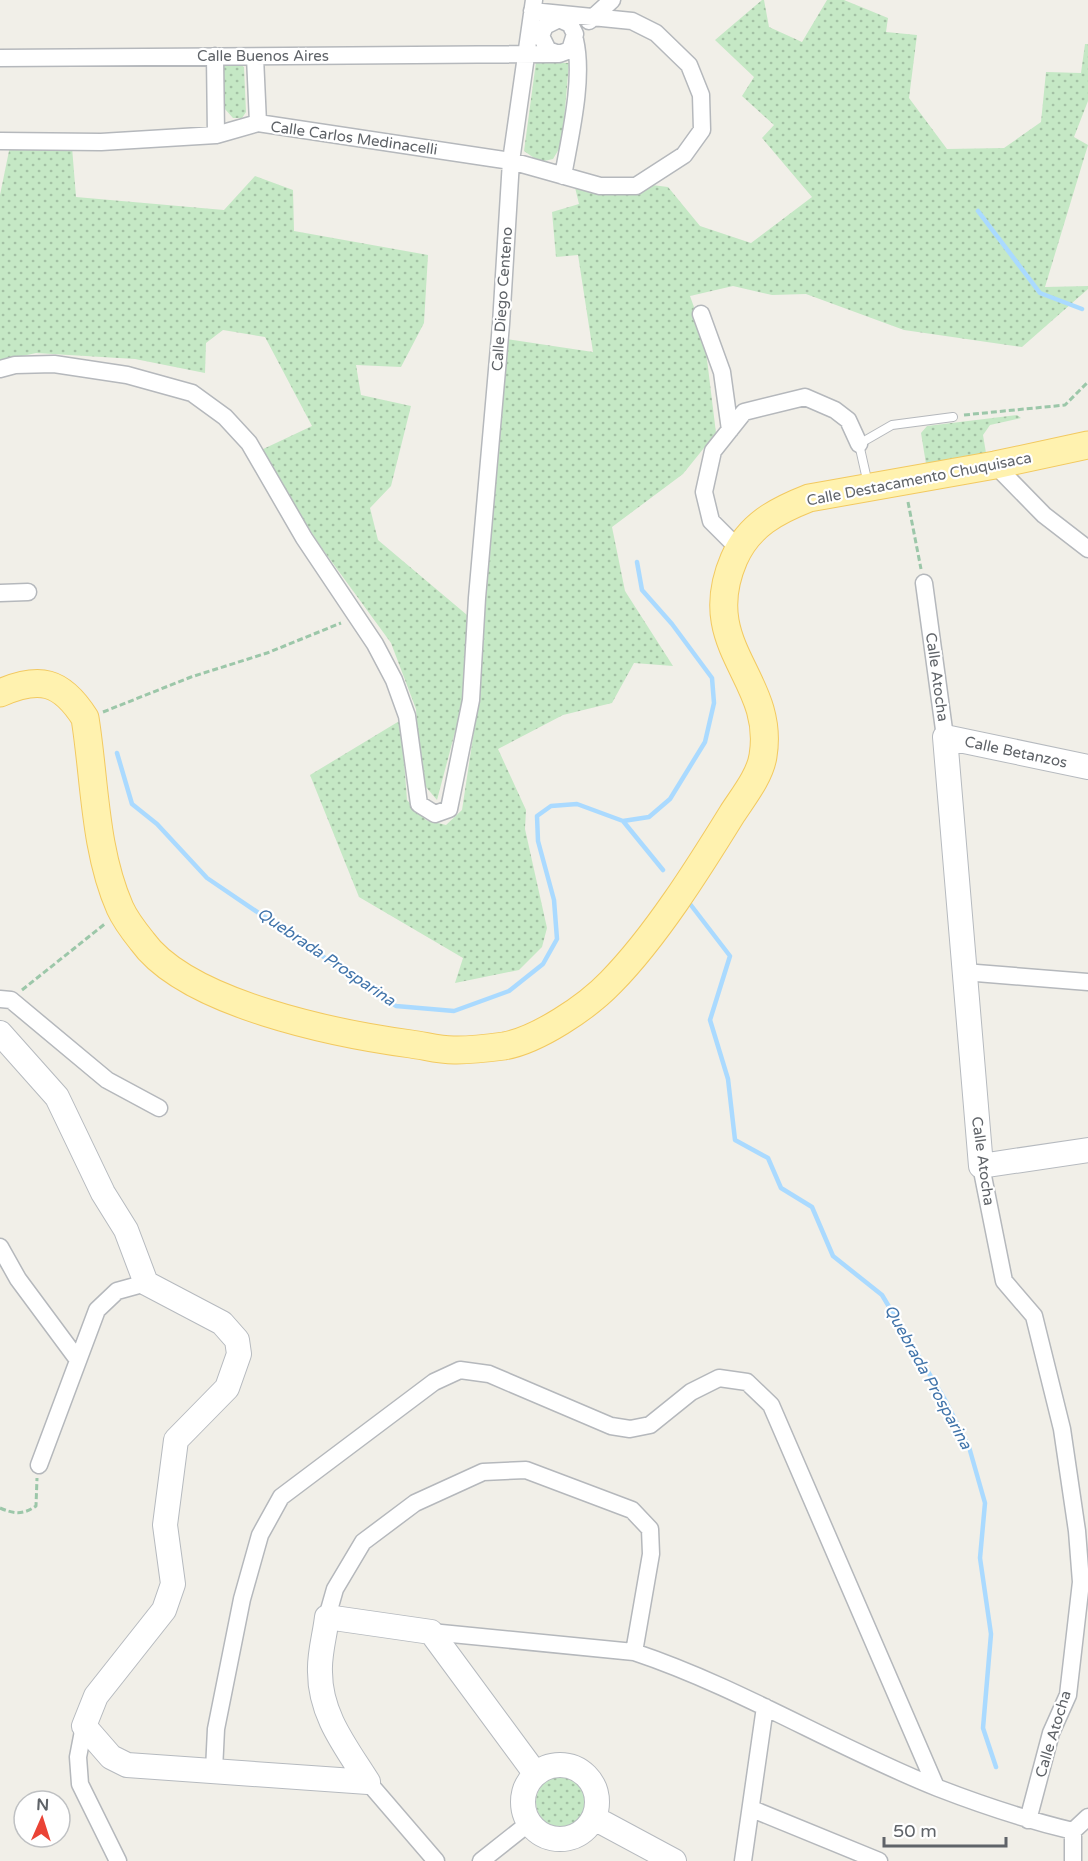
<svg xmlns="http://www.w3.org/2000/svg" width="1088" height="1861" viewBox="0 0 1088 1861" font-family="'Varela Round',sans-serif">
  <defs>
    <pattern id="green-dots" width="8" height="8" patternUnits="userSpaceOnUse" patternTransform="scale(1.5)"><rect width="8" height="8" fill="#c5e8c5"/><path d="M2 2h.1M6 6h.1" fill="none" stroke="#a3c0a4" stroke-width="1.8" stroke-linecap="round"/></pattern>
  </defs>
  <rect width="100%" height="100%" fill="#f1efe8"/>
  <!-- green -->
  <path fill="url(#green-dots)" d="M762,0h2l5,27 33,15 25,-42h17l44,18 -2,14 31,3 -8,63 38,51 57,-1 37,-26 5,-50 35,1 4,-29h3v57l-14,36 14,8 -43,142 43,-1v3l-66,58 -118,-17 -98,-36 -34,1 -39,-9 -43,10 14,39 12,98 -33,41 -71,53 13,64 48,75 -39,-3 -22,40 -49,12 -65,34 28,61 -1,19 22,99 -5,19 -23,23 -64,13 8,-25 -104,-61 -49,-122 91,-55 6,80 19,20 20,5 16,-15 15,-99 30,-372 86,13 -15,-97 -22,2 -4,-45 27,-8 -7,-29 96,12 32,39 51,17 61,-46 -50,-59 12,-13 -32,-29 12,-19 -39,-37z
    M229,61l8,1 7,5 2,45 -4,6h-9l-9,-10 -2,-41z
    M536,62l33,1 -7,81 -9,15 -13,3 -16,-11z
    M10,146l62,1 4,50 148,13 31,-34 38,14 1,41 134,24 -4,68 -23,44 -45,-2 5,30 50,11 -20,80 -21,22 8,32 89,75 -4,87 -26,98 -17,-20 -4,-71 -25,-66 -70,-96 -62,-96 53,-25 -47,-89 -42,-7 -17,13 -1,30 -70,-14 -99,-6 -36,8v-166z
    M1017,415l4,3 -31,7 -7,10 4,24 -60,11 -6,-37 6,-7z
    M536 1802a27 27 0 1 1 54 0a27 27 0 1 1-54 0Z"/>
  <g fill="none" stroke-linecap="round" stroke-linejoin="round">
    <!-- stream -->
    <path stroke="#aadaff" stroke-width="4.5" d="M978,211l62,82 42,16
      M117,753l15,51 25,20 50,54 189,128 58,5 55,-20 34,-27 14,-25 -3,-39 -16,-59 -1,-25 14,-10 26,-2 46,17 40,49
      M623,821l26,-4 21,-18 35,-57 9,-39 -2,-25 -40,-54 -30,-34 -5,-28
      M687,900l43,56 -20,64 18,59 7,61 33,18 13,30 31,19 21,49 49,39 63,105 24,47 16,56 -5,55 11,76 -8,94 13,39"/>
    <defs>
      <path id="lane" d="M868,484l-9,-40 33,-19 61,-8"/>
      <path id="street" d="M589,21l23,-21
        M215,56l1,79
        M255,57l3,66
        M0,58l559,-4 11,-4 5,-16 -5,-10 -11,-5 -14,7 -4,10 7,14 11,4
        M0,141l101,1 115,-7 42,-12 253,38 89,25h36l48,-31 18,-25 -1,-35 -12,-30 -33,-32 -24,-12 -100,-10
        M563,176c7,-40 21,-97 12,-136
        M701,314l21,58 8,58
        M0,369l15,-4 39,-1 73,11 65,18 33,24 24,26 55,95 71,106 19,36 13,36 12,88 16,10 14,-5 22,-109 6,-102 24,-274 10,-163 23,-161
        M995,465l49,50 44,34
        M739,549l-28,-28 -7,-29 9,-41 31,-39 61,-15 30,13 13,10 11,24
        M924,583l21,154
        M0,593l28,-1
        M964,972l124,10
        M0,999l11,1 96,80 52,28
        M981,1166l23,115 30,35 28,113 15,102 4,51 -13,113 -17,38 -23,87
        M0,1247l18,32 60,81
        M39,1465l58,-155 20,-19 29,-8
        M327,1617l8,-28 28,-47 52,-39 68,-31 43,-2 106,40 18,19 1,25 -17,98
        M431,1632l203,20c105,35 201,95 304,136 44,17 89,32 135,43
        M84,1726l-6,31 2,27 38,77
        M214,1770l2,-41 26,-130 18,-64 21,-38 153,-115 26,-12 29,4 122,52 19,3 20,-4 41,-33 28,-14 28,4 24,23 165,382
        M368,1782l68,79
        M752,1809l127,52
        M1073,1831v30
        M1073,1831l15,-14
        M481,1861l48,-38
        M743,1861l22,-154"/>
      <path id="secondary" d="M1088,767l-143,-30 36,429 107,-16
        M0,1033l57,64 46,96 23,37 20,53 76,40 15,17 2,14 -12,34 -51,52 -11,85 8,59 -9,26 -68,86 -12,30 27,31 16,8 241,17
        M523 1802a37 37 0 1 1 74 0a37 37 0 1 1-74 0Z
        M368,1782c-22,-35 -48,-67 -48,-110 -1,-18 5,-37 7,-55l104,15 104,141
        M594,1818l80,43"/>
      <path id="primary" d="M0,693c39,-17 61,-13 85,25 10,62 9,131 35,190 5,11 14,23 22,33 45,63 195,93 269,103 15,2 31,7 46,6 15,0 32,-2 47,-4 34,-6 83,-39 107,-64 45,-46 87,-113 121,-168 11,-17 28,-38 31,-58 13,-78 -67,-109 -29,-197 15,-34 42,-48 75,-61l186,-33 93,-20"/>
    </defs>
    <!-- lane casing -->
    <use href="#lane" stroke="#b5b8bc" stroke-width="10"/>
    <!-- street casing -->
    <use href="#street" stroke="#b5b8bc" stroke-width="19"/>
    <!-- secondary casing -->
    <use href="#secondary" stroke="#b6babf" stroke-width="26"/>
    <!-- primary casing -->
    <use href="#primary" stroke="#f2c960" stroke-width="29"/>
    <!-- path -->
    <path stroke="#9cc7a9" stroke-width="3" stroke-dasharray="6 3" stroke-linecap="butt" d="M964,415l101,-10 23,-23
      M908,502l13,67
      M103,712l88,-35 76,-24 74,-30
      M22,990l84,-67
      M0,1508c14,6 23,7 36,-2l1,-28"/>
    <!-- lane -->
    <use href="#lane" stroke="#fff" stroke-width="8"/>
    <!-- street -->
    <use href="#street" stroke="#fff" stroke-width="16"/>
    <!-- secondary -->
    <use href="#secondary" stroke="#fff" stroke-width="24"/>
    <!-- primary -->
    <use href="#primary" stroke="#fff2af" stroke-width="27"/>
  </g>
  <g text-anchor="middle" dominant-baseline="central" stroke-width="4.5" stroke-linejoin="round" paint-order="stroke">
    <!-- street labels -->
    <g font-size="15" fill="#5f6368" stroke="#fff">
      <text x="263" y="56">Calle Buenos Aires</text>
      <text transform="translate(354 138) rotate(8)">Calle Carlos Medinacelli</text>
      <text transform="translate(502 299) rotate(-86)">Calle Diego Centeno</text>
      <text transform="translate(919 479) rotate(-11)">Calle Destacamento Chuquisaca</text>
      <text transform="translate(937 677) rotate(82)">Calle Atocha</text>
      <text transform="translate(1016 752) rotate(12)">Calle Betanzos</text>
      <text transform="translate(983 1161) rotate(82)">Calle Atocha</text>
      <text transform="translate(1053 1734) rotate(-73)">Calle Atocha</text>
    </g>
    <!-- water labels -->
    <g font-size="16" font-style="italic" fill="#4174aa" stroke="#fff">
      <text transform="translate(326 957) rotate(34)">Quebrada Prosparina</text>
      <text transform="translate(928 1377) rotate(61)">Quebrada Prosparina</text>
    </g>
  </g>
  <!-- north arrow -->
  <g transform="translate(42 1819) rotate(3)"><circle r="28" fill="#ffffff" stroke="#bfc1c3" stroke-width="1.5"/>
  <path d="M0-4.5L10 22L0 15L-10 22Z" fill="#ea4335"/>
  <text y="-9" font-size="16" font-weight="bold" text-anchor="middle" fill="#5f6368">N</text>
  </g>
  <!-- scale -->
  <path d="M884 1837v9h122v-9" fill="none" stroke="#5f6368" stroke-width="3"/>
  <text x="893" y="1837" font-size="18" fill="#5f6368" stroke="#ffffff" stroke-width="4.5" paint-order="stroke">50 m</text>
</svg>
